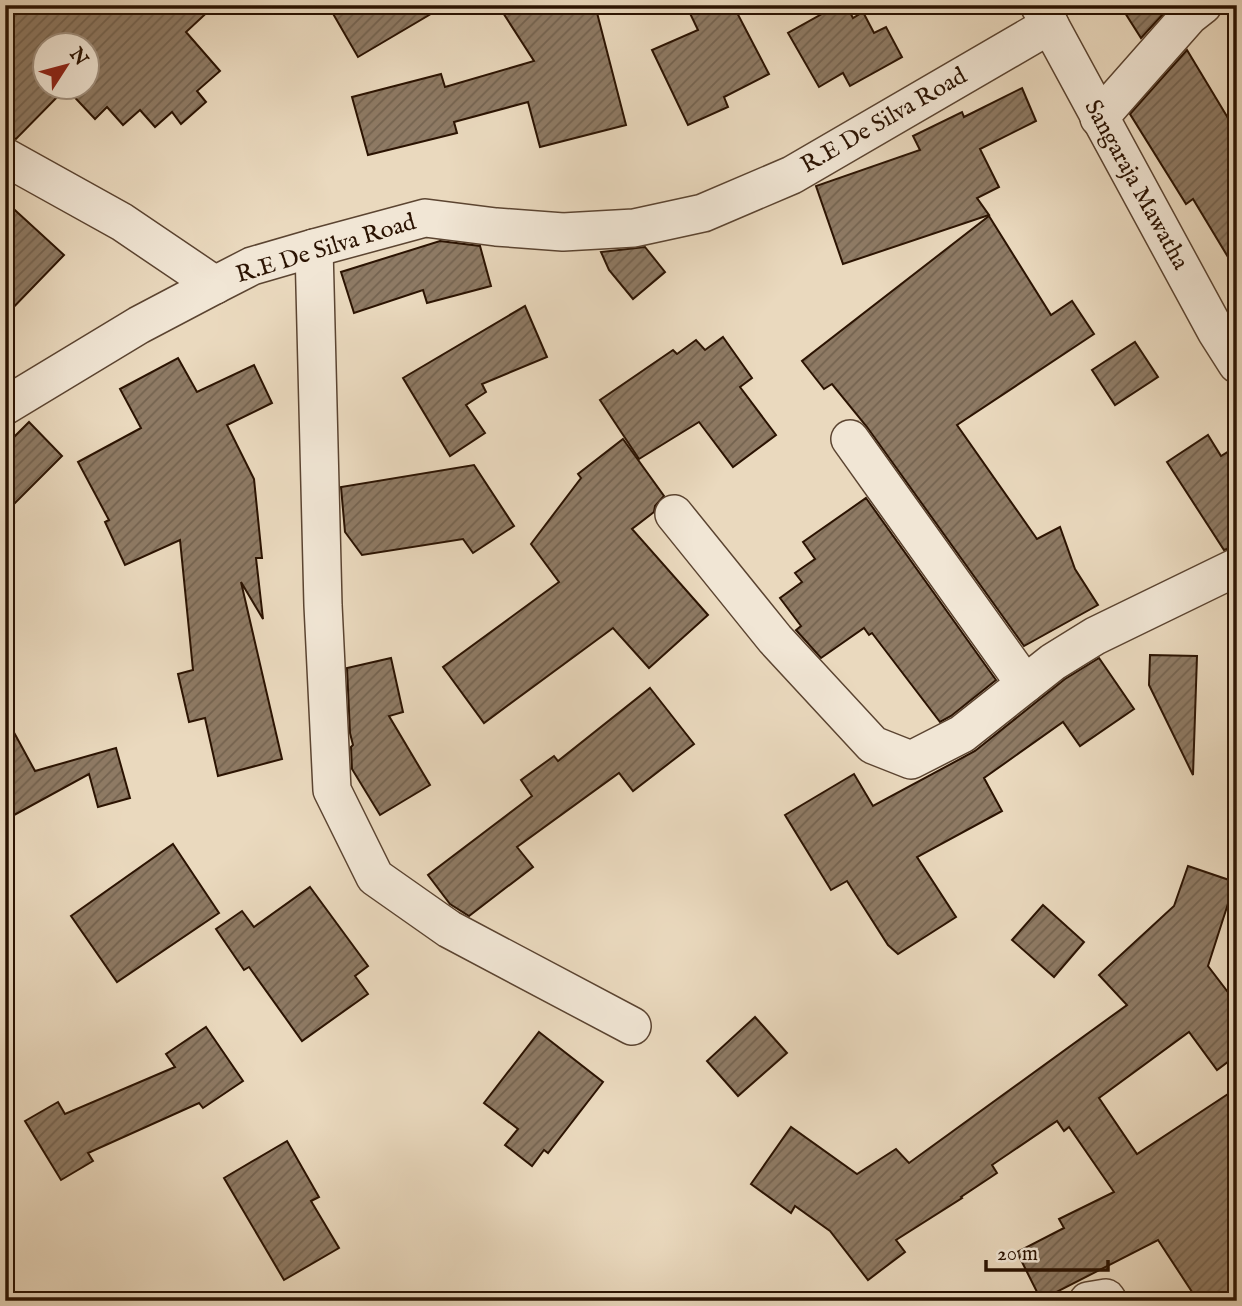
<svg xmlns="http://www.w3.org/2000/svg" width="1242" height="1306" font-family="'IM FELL English',serif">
	<defs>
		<pattern id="building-hatch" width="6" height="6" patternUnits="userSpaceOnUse" patternTransform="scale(1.75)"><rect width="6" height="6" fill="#8e7a64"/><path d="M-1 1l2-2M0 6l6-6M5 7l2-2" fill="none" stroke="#746350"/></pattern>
	</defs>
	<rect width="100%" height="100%" fill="#ead9be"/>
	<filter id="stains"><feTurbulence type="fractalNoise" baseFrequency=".00286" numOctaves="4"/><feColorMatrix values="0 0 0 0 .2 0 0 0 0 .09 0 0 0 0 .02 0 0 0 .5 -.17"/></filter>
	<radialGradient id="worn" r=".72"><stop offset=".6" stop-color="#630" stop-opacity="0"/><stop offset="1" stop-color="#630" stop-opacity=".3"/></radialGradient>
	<g fill="url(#building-hatch)" stroke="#2b1302" stroke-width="2" fill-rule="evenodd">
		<path d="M5 5H215L186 32 220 71 197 91 206 102 181 124 172 112 155 127 140 110 123 125 107 107 95 119 66 88 16 139 5 136ZM46 46H88V88H46Z"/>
		<path d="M328 5H446L358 57Z"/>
		<path d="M498 5H595L626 125 540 147 528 102 454 122 457 133 368 155 352 97 441 74 445 87 534 61Z"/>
		<path d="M686 5H733L769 74 724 97 728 107 688 125 652 50 698 30Z"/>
		<path d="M838 5H846L853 18 863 12 874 33 886 27 902 57 850 86 843 73 819 87 788 33Z"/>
		<path d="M1120 5H1161L1165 12 1141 38Z"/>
		<path d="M1187 50 1237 133V272L1193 199 1186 204 1130 114Z"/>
		<path d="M1022 88 1036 121 980 149 999 187 977 198 989 215 843 264 816 186 920 150 913 136 962 112 964 117Z"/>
		<path d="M5 201 64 255 5 316Z"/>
		<path d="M989 216 1051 315 1072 301 1094 334 957 425 1037 539 1060 527 1075 569 1098 605 1024 646 867 427 832 384 824 389 802 361Z"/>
		<path d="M440 241 480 246 491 286 427 303 423 290 354 313 341 272Z"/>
		<path d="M645 247 665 272 633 299 609 270 601 252Z"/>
		<path d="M525 306 547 357 482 384 486 392 466 405 485 433 450 456 403 378Z"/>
		<path d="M723 337 752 378 740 387 776 435 733 467 699 422 639 459 600 400 673 350 677 354 696 340 705 350Z"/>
		<path d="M1135 342 1158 377 1115 405 1092 370Z"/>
		<path d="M178 358 197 392 254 365 272 403 227 425 254 479 262 558H256L263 619 241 582 282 759 218 776 205 718 189 722 178 674 193 670 180 540 125 565 105 522 109 520 78 462 141 428 120 389Z"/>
		<path d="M29 422 62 456 5 513V446Z"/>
		<path d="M1208 435 1221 456 1237 446V546L1224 550 1167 462Z"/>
		<path d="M623 439 664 496 655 506 654 512 632 529 708 615 649 668 613 628 484 723 443 667 559 582 531 544 581 478 578 474Z"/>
		<path d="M474 465 514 526 473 553 463 539 362 555 345 532 341 487Z"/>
		<path d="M866 498 996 680 951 716 940 722 872 633 869 635 864 628 821 658 796 630 801 626 780 598 802 582 795 573 815 559 803 542Z"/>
		<path d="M1150 655 1197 656 1193 775 1149 685Z"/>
		<path d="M391 658 403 712 389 716 430 785 380 815 352 769 351 747 353 745 350 733 347 668Z"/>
		<path d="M1099 658 1134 709 1080 746 1063 722 984 778 1002 811 917 857 956 917 898 954 888 945 847 881 831 890 785 815 854 774 873 806 975 751 1065 679Z"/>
		<path d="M650 688 694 744 633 791 619 773 517 847 533 867 469 916 450 904 428 875 532 796 521 780 554 756 558 761Z"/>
		<path d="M5 716 35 771 116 748 130 798 98 807 89 774 5 820Z"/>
		<path d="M173 844 219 913 117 982 71 916Z"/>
		<path d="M1188 866 1235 882 1208 966 1237 1004V1055L1217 1070 1189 1032 1099 1098 1137 1154 1237 1088V1301H1198L1158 1240 1041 1300 1017 1252 1064 1228 1059 1219 1114 1192 1069 1127 1064 1131 1057 1121 992 1165 997 1173 961 1197 962 1198 896 1240 905 1252 868 1280 830 1231 795 1206 791 1213 751 1184 791 1127 857 1174 896 1149 909 1163 1127 1005 1099 975 1174 906Z"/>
		<path d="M310 887 368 966 355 976 368 994 302 1041 249 967 244 970 216 929 242 911 254 927Z"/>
		<path d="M1043 905 1084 942 1054 977 1012 940Z"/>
		<path d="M755 1017 787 1053 738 1096 707 1061Z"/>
		<path d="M206 1027 243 1081 203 1108 199 1103 88 1153 93 1161 61 1180 25 1121 58 1102 65 1114 175 1067 166 1054Z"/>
		<path d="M539 1032 603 1082 548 1153 544 1150 532 1166 505 1145 518 1129 484 1103Z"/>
		<path d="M287 1141 319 1197 311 1201 339 1248 284 1280 224 1178Z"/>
	</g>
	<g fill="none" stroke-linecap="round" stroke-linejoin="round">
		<defs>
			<g id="minor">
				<path d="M1039 5 1216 331 1237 364"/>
				<path d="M1099 118 1189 16 1203 5"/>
				<path d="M5 157 122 222 215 285"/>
				<path d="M314 248 323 605 332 790 375 877 449 929 632 1026"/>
				<path d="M5 406 139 325 215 285 252 266 314 248 425 218 496 227 563 232 634 228 703 213 792 175 1050 25"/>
				<path d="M850 439 1025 684"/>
				<path d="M674 514 775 639 873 745 911 760 962 734 1053 662 1095 636 1237 567"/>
				<path d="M1088 1301 1106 1298 1108 1301"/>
			</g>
		</defs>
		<use href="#minor" stroke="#5b4431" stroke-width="40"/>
		<use href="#minor" stroke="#f1e6d5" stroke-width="37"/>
	</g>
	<g text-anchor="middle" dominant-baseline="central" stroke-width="7" stroke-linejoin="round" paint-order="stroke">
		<g font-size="24" fill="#2b1302" stroke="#f1e6d5">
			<text transform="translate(884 121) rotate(-30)">R.E De Silva Road</text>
			<text transform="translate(1136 185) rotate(61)">Sangaraja Mawatha</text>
			<text transform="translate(326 249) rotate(-17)">R.E De Silva Road</text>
		</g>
	</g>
	<rect width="1242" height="1306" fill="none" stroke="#ead9be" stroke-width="28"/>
	<rect x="7" y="7" width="1228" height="1292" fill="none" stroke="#2b1302" stroke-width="3.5"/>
	<rect x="14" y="14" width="1214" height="1278" fill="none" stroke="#2b1302" stroke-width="2"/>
	<g transform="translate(66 66) rotate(54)"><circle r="33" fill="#f1e6d5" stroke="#a29281" stroke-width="2"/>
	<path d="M0-5L12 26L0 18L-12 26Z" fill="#8f2418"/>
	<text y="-10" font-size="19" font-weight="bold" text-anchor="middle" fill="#2b1302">N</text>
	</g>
	<path d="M986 1260v10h122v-10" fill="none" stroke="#2b1302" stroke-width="3.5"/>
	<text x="997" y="1260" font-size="21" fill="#2b1302" stroke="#f1e6d5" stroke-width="5" paint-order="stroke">20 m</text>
	<rect width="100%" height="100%" filter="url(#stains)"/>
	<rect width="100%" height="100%" fill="url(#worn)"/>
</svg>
